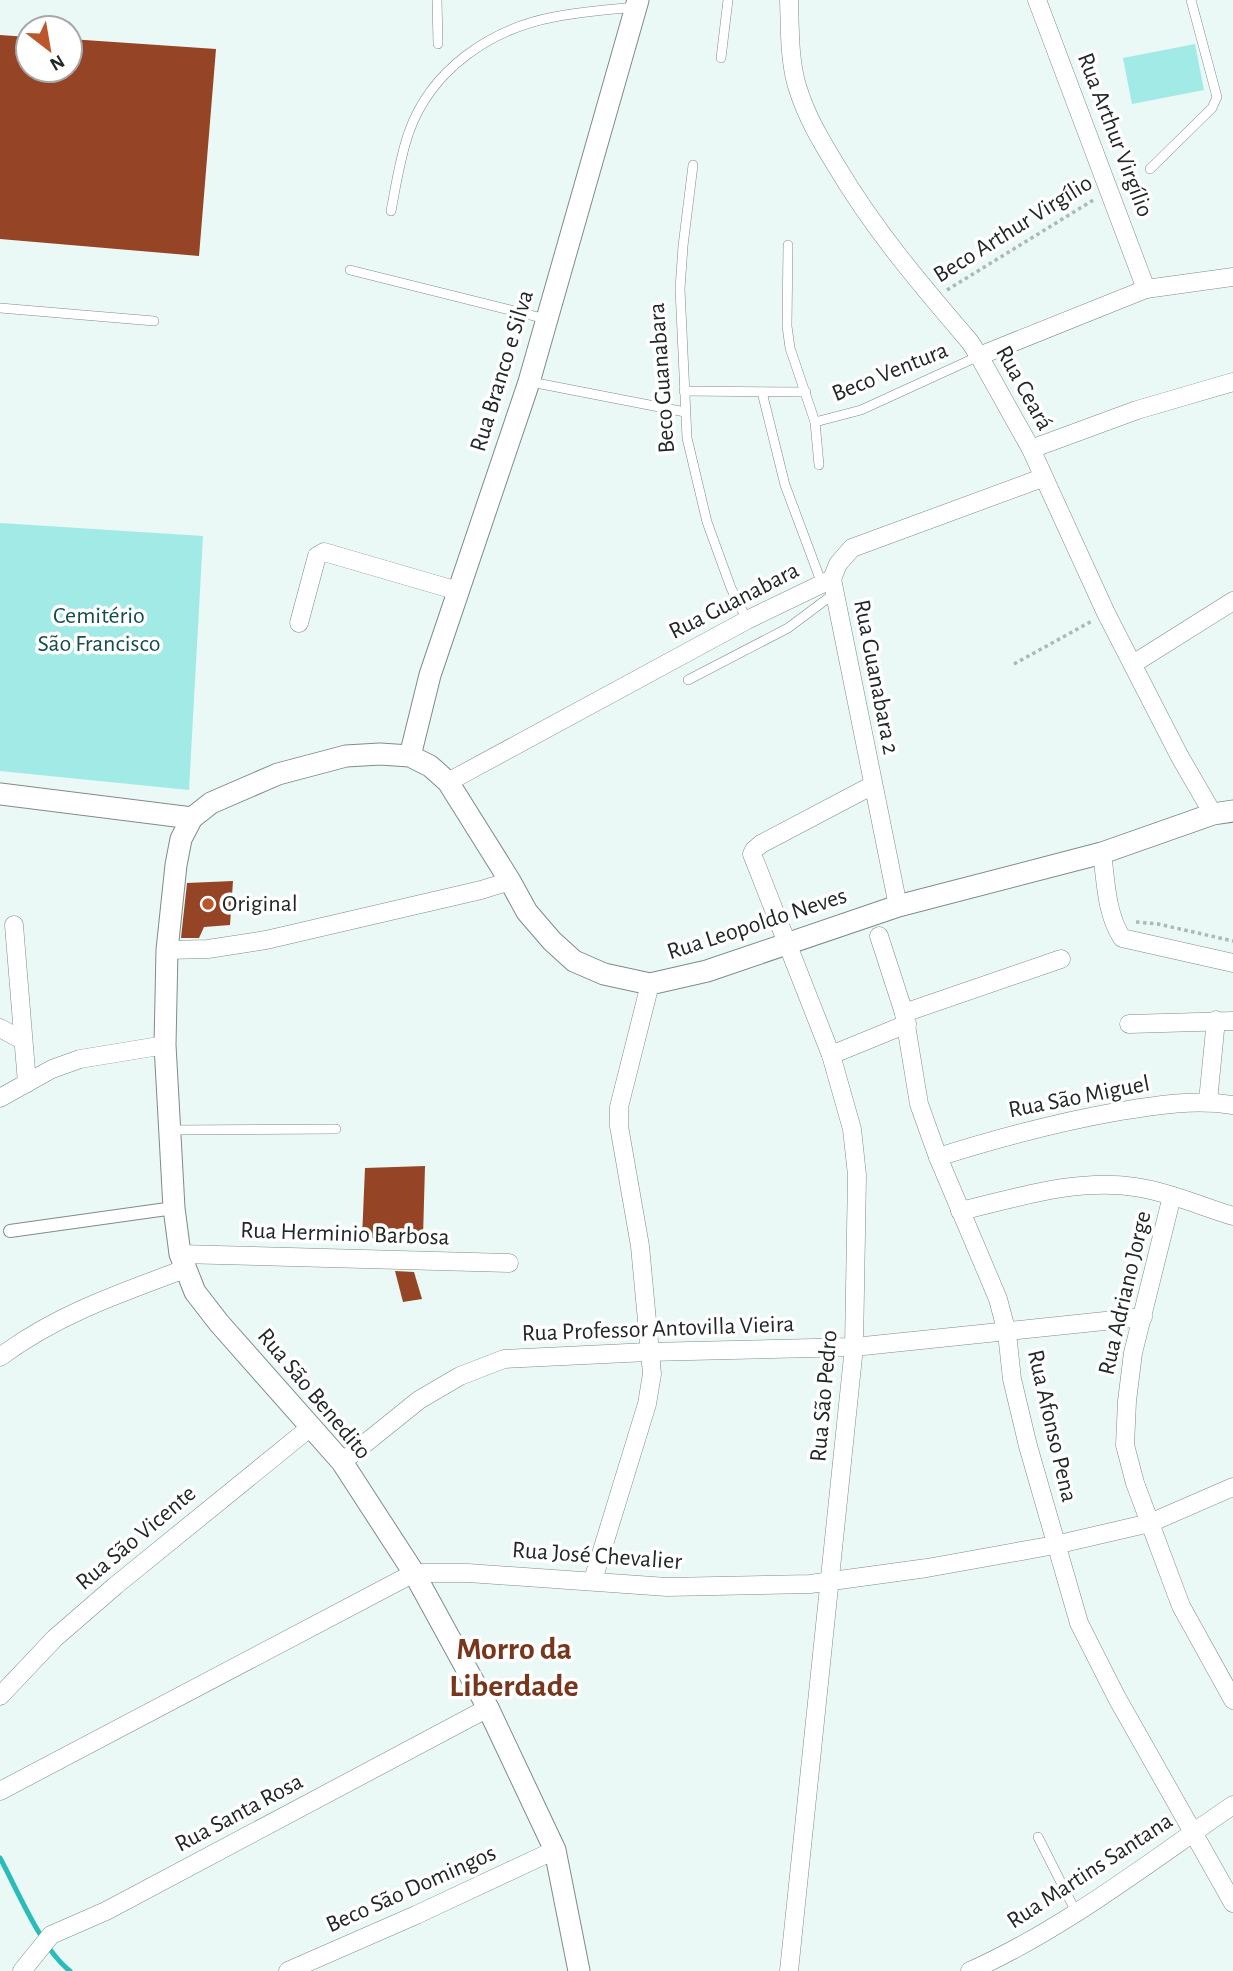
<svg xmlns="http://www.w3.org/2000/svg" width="1233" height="1971" font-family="'Alegreya Sans',sans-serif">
	<rect width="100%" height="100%" fill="#eaf8f6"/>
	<g fill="#a2eae5">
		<path d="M1195 44 1204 90 1132 104 1123 58Z"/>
		<path d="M0 523 203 536 189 790 0 771Z"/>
	</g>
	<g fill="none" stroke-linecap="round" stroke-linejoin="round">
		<path stroke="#29bcb8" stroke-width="5" d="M0 1858C17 1889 42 1950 70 1971"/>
	</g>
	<g fill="#954525">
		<path d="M0 35 28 37V70H70V39L216 49 199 256 0 239Z"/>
		<path d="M233 881 230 925 204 927 199 938H181L187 883Z"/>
		<path d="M425 1166 423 1237 362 1238 365 1168Z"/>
		<path d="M395 1271 414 1272 422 1299 403 1302Z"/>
	</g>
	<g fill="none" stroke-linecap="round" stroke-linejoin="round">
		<defs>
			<g id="service">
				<path d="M437 0 438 44"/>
				<path d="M721 58 728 0"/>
				<path d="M693 165 683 246 680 289 687 438 707 522 731 588 747 620"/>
				<path d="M1150 169 1212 108 1217 97 1191 0"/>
				<path d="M391 211C396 185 400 157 409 132 431 70 490 29 554 17 580 12 607 10 634 7"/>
				<path d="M788 245 787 326 790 348 815 422 819 465"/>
				<path d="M350 270 546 319"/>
				<path d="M0 308 154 321"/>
				<path d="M531 382 685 412"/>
				<path d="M684 391 806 392"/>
				<path d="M762 392 785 485 822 584"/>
				<path d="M815 422 861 410 979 356"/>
				<path d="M688 680 788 628 835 593"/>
				<path d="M170 1130 336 1129"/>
				<path d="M1038 1837 1076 1912"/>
			</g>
			<path id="pedestrian" d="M10 1231 174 1208"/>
			<g id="minor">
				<path d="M789 0C790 27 789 59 797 86 806 116 821 141 837 167 875 231 922 286 970 342L979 356 1031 449 1106 613 1180 757 1213 814"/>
				<path d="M1037 0 1146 289"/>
				<path d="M979 356 1146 289 1233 277"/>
				<path d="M1031 449 1137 410 1233 382"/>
				<path d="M832 579 898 906"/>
				<path d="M299 623 317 556 324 552 458 591"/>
				<path d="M1133 664 1233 601"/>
				<path d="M448 782 747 620 832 579 838 564 852 548 1042 478"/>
				<path d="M1102 853C1106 882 1106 913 1122 938L1233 963"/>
				<path d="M14 925 27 1083"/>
				<path d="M879 936 904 1013 919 1104 938 1157 998 1299 1007 1333 1012 1379 1028 1446 1079 1623 1117 1698 1233 1903"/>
				<path d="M167 950 208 949 266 940 481 890 510 881"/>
				<path d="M904 1013 1061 959"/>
				<path d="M1129 1024 1233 1021"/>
				<path d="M0 1028 22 1040"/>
				<path d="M831 1055 907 1024"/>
				<path d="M0 1098 52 1069 80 1059 165 1045"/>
				<path d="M1208 1101 1216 1020"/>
				<path d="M938 1157C998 1138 1058 1122 1121 1111 1158 1105 1195 1099 1233 1105"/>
				<path d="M1172 1196 1133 1353 1127 1401 1125 1445 1135 1483 1181 1606 1233 1700"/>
				<path d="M960 1211C1016 1198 1077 1178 1135 1187 1168 1192 1201 1206 1233 1216"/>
				<path d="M180 1254 509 1263"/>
				<path d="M0 1357C56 1315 120 1293 185 1269"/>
				<path d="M342 1462 419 1400 460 1376 504 1359 648 1352 854 1347 1143 1317"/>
				<path d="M593 1580 647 1404 652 1374 640 1246 619 1126V1107L650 984"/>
				<path d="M0 1696 55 1638 115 1586 312 1426"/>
				<path d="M0 1791 414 1573H468L667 1587 810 1584 927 1568 1055 1545 1150 1523 1233 1487"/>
				<path d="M22 1971 51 1935 106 1911 488 1708"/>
				<path d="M288 1971 416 1915 555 1850"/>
				<path d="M789 1971 854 1347 857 1175 852 1129 831 1055 752 854 754 850 761 844 873 785"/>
				<path d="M970 1971C1064 1929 1148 1863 1233 1805"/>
			</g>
			<g id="tertiary">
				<path d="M410 756 430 675 529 382 638 0"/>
				<path d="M0 794 192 818"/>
				<path d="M579 1971 555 1850 488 1708 414 1573 342 1462 219 1323 195 1292 180 1254 174 1208 165 1045 167 950 176 865 181 839 192 818 211 803 278 774 346 756 380 754 410 756 430 766 448 782 510 881 527 912 552 941 574 961 604 974 650 984 707 971 898 906 1102 853 1213 814 1233 811"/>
			</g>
		</defs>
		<use href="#service" stroke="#7f8c8b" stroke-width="10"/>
		<use href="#pedestrian" stroke="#7f8c8b" stroke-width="14"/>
		<use href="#minor" stroke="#7f8c8b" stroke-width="19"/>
		<use href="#tertiary" stroke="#7f8c8b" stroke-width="23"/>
		<g stroke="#adb8b7" stroke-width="3.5" stroke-dasharray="3.5 3.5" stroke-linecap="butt">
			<path d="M947 290 1095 199"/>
			<path d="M1014 664 1092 621"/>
			<path d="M1136 922 1158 924 1233 941"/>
		</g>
		<use href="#service" stroke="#fff" stroke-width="9"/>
		<use href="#pedestrian" stroke="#fff" stroke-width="12"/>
		<use href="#minor" stroke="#fff" stroke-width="18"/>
		<use href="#tertiary" stroke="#fff" stroke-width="21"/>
	</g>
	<circle fill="#bc562b" stroke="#fff" stroke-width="2.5" cx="208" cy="904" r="7"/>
	<g text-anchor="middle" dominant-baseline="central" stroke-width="7" stroke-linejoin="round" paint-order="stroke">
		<g font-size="24" fill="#222727" stroke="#fff">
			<text transform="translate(1115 135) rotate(69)">Rua Arthur Virgílio</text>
			<text transform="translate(1013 229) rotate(-32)">Beco Arthur Virgílio</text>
			<text transform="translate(502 371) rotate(-73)">Rua Branco e Silva</text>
			<text transform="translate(890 372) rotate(-22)">Beco Ventura</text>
			<text transform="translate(662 378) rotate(-94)">Beco Guanabara</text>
			<text transform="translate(1024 388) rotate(61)">Rua Ceará</text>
			<text transform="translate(734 601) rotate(-27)">Rua Guanabara</text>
			<text transform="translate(876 677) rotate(79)">Rua Guanabara 2</text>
			<text transform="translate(757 924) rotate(-18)">Rua Leopoldo Neves</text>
			<text transform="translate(1079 1097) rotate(-11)">Rua São Miguel</text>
			<text transform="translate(345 1234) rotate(2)">Rua Herminio Barbosa</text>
			<text transform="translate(1125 1293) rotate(-77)">Rua Adriano Jorge</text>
			<text transform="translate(658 1329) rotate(-2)">Rua Professor Antovilla Vieira</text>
			<text transform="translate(314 1394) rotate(50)">Rua São Benedito</text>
			<text transform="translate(824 1396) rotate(-85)">Rua São Pedro</text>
			<text transform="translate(1052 1426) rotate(77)">Rua Afonso Pena</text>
			<text transform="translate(136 1538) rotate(-40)">Rua São Vicente</text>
			<text transform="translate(597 1556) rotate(4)">Rua José Chevalier</text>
			<text transform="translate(239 1813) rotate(-28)">Rua Santa Rosa</text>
			<text transform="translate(1090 1871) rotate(-33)">Rua Martins Santana</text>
			<text transform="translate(411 1889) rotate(-24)">Beco São Domingos</text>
		</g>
		<g font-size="24" fill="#134e4c" stroke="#fff">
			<text x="99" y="616">Cemitério<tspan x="99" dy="28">São Francisco</tspan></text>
		</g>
		<g font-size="24" fill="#222727" stroke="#fff" text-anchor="start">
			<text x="222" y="904">Original</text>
		</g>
		<g font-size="32" font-weight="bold" fill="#78371c" stroke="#fff">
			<text x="514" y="1649">Morro da<tspan x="514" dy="37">Liberdade</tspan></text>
		</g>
	</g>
	<g transform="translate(49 49) rotate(149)"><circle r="33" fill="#ffffff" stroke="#a7a9a9" stroke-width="2"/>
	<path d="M0-5L12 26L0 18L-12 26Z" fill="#bc562b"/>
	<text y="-10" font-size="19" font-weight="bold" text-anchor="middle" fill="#222727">N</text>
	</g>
</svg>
